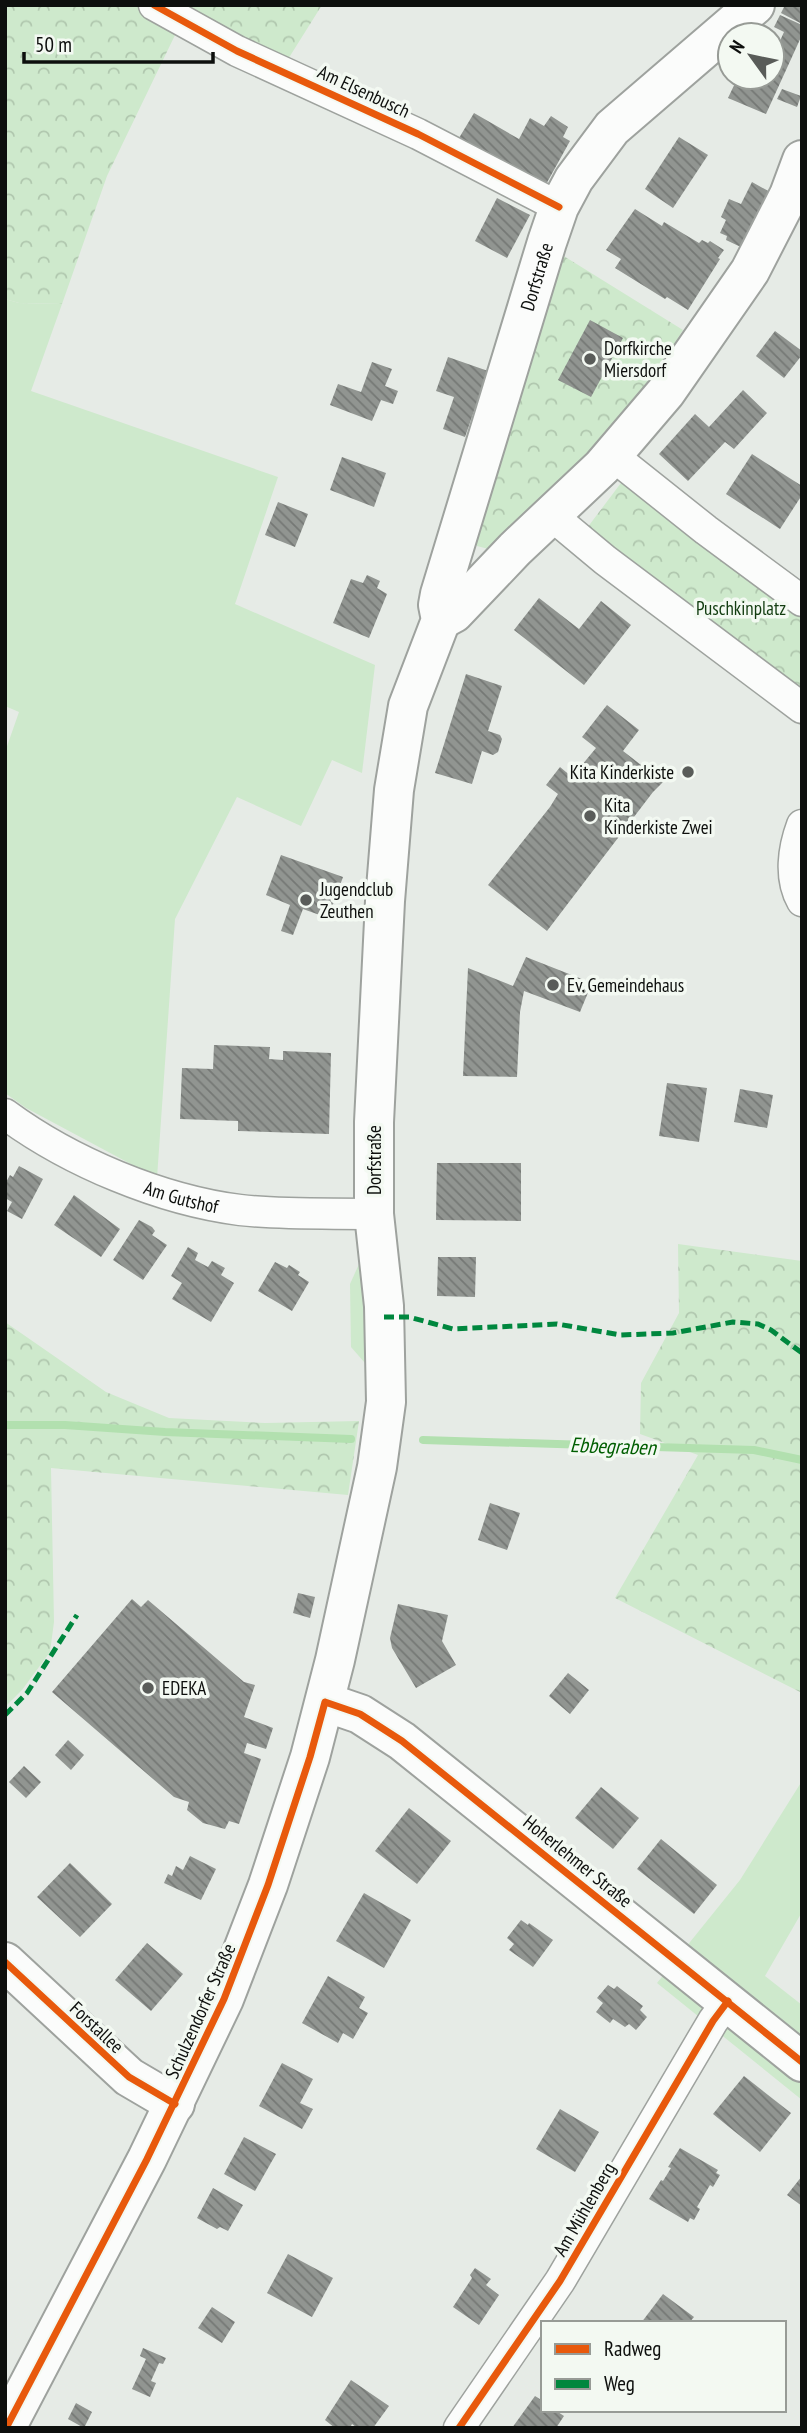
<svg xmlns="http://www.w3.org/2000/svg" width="807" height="2433" font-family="'PT Sans Narrow',sans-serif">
	<defs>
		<pattern id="forest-crowns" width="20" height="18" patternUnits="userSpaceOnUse" patternTransform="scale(1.75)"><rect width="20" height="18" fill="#cee9cc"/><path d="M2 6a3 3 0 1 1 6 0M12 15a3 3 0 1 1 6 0" fill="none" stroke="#b0c7ae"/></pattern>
		<pattern id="building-back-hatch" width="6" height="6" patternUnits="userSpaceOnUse" patternTransform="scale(1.75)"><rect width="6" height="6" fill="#919591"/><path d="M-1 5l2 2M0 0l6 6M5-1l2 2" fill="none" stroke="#757875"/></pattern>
	</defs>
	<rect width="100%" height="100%" fill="#e6ebe6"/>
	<g fill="#cee9cc">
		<path d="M5 299 19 303 62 304 31 391 278 477 235 604 375 665 362 773 332 760 301 826 237 797 175 919 157 1178 26 1108 5 1093V752L19 712 5 706Z"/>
		<path d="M364 1253 372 1371 351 1347 350 1284Z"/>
		<path d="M802 1781V1912L765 1976 802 2005V2100L657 1983 740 1880Z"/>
	</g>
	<g fill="url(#forest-crowns)">
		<path d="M5 5H322L285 64 176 33 107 176 62 304 19 303 5 299Z"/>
		<path d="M554 250 683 330 618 434 496 551 477 546 471 525Z"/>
		<path d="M624 479 802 612V697L584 532Z"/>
		<path d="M678 1244 802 1261V1693L615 1598 698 1455 640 1434 641 1383 679 1313Z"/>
		<path d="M5 1322 106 1392 169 1418 265 1423 359 1421 348 1495 51 1468 54 1622 50 1652 22 1690 5 1707Z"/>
	</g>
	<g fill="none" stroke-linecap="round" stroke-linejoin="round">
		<g stroke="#b2e0af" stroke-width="8">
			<path d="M5 1425H65L165 1432 351 1439"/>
			<path d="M423 1440 754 1450 802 1460"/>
		</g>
	</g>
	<g fill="url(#building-back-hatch)">
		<path d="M785 5H802V24L781 13Z"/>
		<path d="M780 15 802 25V35L766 114 728 98 738 77H772V40L779 43 784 32 774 27Z"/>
		<path d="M782 89 801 96 797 107 777 99Z"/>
		<path d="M474 113 519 139 530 118 544 126 551 116 568 127 563 137 570 141 544 188 459 138Z"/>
		<path d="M679 137 708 155 673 208 645 189Z"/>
		<path d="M752 182 770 192 745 249 726 240 727 236 720 233 726 220 721 217 729 199 741 204Z"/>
		<path d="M497 198 530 215 507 258 475 241Z"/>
		<path d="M635 209 662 226 664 222 699 243 702 240 708 243 710 241 724 250 718 258 720 259 688 310 667 297 665 299 615 268 621 259 606 250Z"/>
		<path d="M590 320 623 338 591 397 558 380Z"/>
		<path d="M775 331 802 351V355L784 378 756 356Z"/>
		<path d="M448 357 488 371 465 437 443 429 454 397 436 391Z"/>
		<path d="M372 362 392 369 385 386 398 391 393 404 381 400 372 421 330 405 338 384 361 392Z"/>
		<path d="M743 390 767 413 734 449 725 442 688 481 659 454 695 414 709 427Z"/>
		<path d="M752 454 802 486V495L780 529 726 494Z"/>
		<path d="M342 457 386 473 374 507 330 490Z"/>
		<path d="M278 502 308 514 295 547 265 535Z"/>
		<path d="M367 575 380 581 377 588 387 594 369 638 333 623 351 579 363 583Z"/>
		<path d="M539 598 579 629 601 601 631 625 584 685 514 630Z"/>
		<path d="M466 674 502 686 488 731 500 735 502 739 498 752 493 755 482 751 472 784 435 773Z"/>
		<path d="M607 705 639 730 623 751 663 782 653 792 547 931 488 885 550 807 558 794 546 785 560 767 572 777 596 748 582 737Z"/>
		<path d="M281 855 343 877 328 918 303 909 293 935 281 931 290 905 266 895Z"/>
		<path d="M526 957 592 983 580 1012 524 991 520 1012 517 1077 463 1076 468 968 513 986Z"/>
		<path d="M214 1045 270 1047 269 1059 283 1060V1051L331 1053 329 1134 238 1131V1121L180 1119 182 1068 213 1069Z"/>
		<path d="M667 1083 707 1088 699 1142 659 1136Z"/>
		<path d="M740 1089 773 1095 767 1128 734 1122Z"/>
		<path d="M437 1163H521V1221L436 1220Z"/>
		<path d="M19 1166 43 1179 22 1219 7 1211 12 1202 5 1198V1184L10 1175 13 1177Z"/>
		<path d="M74 1195 120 1229 101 1257 54 1225Z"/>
		<path d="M139 1220 152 1227 155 1231 152 1235 167 1245 143 1280 113 1260Z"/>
		<path d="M188 1247 198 1253 195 1260 208 1267 212 1261 225 1268 221 1275 234 1283 211 1322 172 1299 182 1283 171 1276Z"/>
		<path d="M438 1257H476L475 1297 437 1296Z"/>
		<path d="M275 1262 287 1268 289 1265 300 1272 298 1275 309 1282 292 1311 258 1291Z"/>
		<path d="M490 1503 520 1513 507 1550 478 1540Z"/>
		<path d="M298 1593 315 1597 310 1618 293 1613Z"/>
		<path d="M132 1599 141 1607 148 1600 244 1682 255 1685 244 1717 273 1728 266 1749 247 1743 244 1753 261 1759 239 1824 229 1821 225 1829 203 1823 187 1810 189 1802 174 1797 52 1692Z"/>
		<path d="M398 1604 448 1615 442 1641 456 1665 416 1688 392 1648 390 1638Z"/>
		<path d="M568 1673 589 1690 570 1714 549 1696Z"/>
		<path d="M68 1740 84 1755 71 1770 55 1755Z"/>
		<path d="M24 1766 41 1782 26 1798 9 1782Z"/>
		<path d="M601 1787 639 1818 613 1849 575 1818Z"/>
		<path d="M409 1808 451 1841 417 1884 375 1851Z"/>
		<path d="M661 1839 717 1885 694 1914 637 1869Z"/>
		<path d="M190 1856 216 1869 201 1900 164 1883 168 1874 172 1876 176 1866 183 1870Z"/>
		<path d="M70 1863 112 1904 80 1937 37 1897Z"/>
		<path d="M364 1893 411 1920 384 1968 336 1941Z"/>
		<path d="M521 1920 528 1925 529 1923 553 1940 533 1967 509 1950 514 1944 507 1938Z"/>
		<path d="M147 1943 183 1974 151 2011 115 1980Z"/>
		<path d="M328 1976 365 1997 359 2008 368 2013 353 2039 343 2033 338 2043 302 2023Z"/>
		<path d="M608 1985 614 1989 617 1986 643 2006 640 2010 647 2017 636 2030 629 2024 625 2027 613 2019 610 2023 596 2012 603 2003 597 1998Z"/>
		<path d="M282 2063 313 2079 300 2103 313 2109 302 2129 259 2106Z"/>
		<path d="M744 2076 791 2113 760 2152 713 2114Z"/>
		<path d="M560 2109 599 2132 575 2172 536 2149Z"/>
		<path d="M244 2137 276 2154 255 2191 224 2174Z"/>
		<path d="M680 2148 718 2170 716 2173 720 2175 713 2187 710 2185 697 2207 700 2209 694 2220 690 2218 688 2222 649 2199 661 2180 663 2181 671 2168 668 2167Z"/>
		<path d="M802 2176V2206L787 2195Z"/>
		<path d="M213 2188 243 2205 228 2231 220 2227 217 2229 197 2218Z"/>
		<path d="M288 2254 333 2278 312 2317 267 2293Z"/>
		<path d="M475 2268 491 2279 486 2285 499 2295 479 2325 453 2307 472 2278 470 2275Z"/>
		<path d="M663 2294 694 2317 689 2323H641Z"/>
		<path d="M212 2307 235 2322 222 2343 198 2328Z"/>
		<path d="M143 2348 166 2358 163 2364 159 2363 151 2381 156 2383 150 2397 132 2389 146 2359 140 2356Z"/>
		<path d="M351 2380 389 2406 373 2428H357L352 2424 350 2428H335L325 2420Z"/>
		<path d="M535 2396 543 2401V2410H555L564 2416 556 2428H512Z"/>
		<path d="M76 2403 92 2412 84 2428 68 2419Z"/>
	</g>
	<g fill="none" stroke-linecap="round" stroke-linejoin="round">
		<defs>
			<g id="minor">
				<path d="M154 5 237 51 418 134 559 207"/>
				<path d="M613 456 706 530 802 601"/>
				<path d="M551 515 605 560 802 708"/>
				<path d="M802 825C793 849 789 878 802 901"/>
				<path id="s1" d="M5 1114C70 1162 161 1200 240 1210 284 1215 330 1213 374 1214"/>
				<path d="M459 2428 560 2281 713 2021 728 2001"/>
			</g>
			<g id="tertiary">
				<path d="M325 1702 360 1714 402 1741 802 2062"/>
				<path d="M5 1962 129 2077 175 2104"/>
			</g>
			<g id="secondary">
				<path d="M441 620 454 613 515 549 602 467 666 392 750 271 789 195 802 160"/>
				<path id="s2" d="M6 2428 147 2159 224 1999 268 1885 310 1757 335 1660 377 1467 386 1402 384 1306 374 1214V1122L385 901 394 790 408 706 441 620 438 605 440 594 547 242 559 207 574 179 612 128 755 5"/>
			</g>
		</defs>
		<use href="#minor" stroke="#9ea29e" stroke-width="33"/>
		<use href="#tertiary" stroke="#9ea29e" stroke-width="42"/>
		<use href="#secondary" stroke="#9ea29e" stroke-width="42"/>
		<use href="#minor" stroke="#fbfcfb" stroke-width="30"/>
		<use href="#tertiary" stroke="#fbfcfb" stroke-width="38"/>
		<use href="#secondary" stroke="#fbfcfb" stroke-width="38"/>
		<g stroke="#00873e" stroke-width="5" stroke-dasharray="10 5" stroke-linecap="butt">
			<path d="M384 1317H409L453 1329 557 1324 621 1335 673 1333 733 1322 758 1324 771 1330 802 1353"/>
			<path d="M5 1715 27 1693 77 1615"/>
		</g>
		<defs>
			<g id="cycleway">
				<path d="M154 5 237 51 418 134 559 207"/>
				<path d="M5 1962 129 2077 175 2104"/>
				<path d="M6 2428 147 2159 224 1999 268 1885 310 1757 325 1702 360 1714 402 1741 802 2062"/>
				<path d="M459 2428 560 2281 713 2021 728 2001"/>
			</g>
		</defs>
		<use href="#cycleway" stroke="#f3f9f2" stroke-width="11"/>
		<use href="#cycleway" stroke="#e8590c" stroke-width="7"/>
	</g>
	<g fill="#595c59" stroke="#f3f9f2" stroke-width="2.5">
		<circle cx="590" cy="359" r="7"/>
		<circle cx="688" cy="772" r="7"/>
		<circle cx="590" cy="816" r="7"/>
		<circle cx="306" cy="900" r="7"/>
		<circle cx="553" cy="985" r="7"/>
		<circle cx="148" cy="1688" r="7"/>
	</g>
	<g text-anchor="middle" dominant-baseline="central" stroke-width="7" stroke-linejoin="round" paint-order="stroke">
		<g font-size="19" fill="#0d0f0d" stroke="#f3f9f2">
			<text transform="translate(364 91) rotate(25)">Am Elsenbusch</text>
			<text stroke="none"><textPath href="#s2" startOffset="2250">Dorfstraße</textPath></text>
			<text transform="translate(374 1160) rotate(-90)">Dorfstraße</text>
			<text stroke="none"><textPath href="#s1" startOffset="196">Am Gutshof</textPath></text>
			<text transform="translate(578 1861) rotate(39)">Hoherlehmer Straße</text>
			<text transform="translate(200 2011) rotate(-66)">Schulzendorfer Straße</text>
			<text transform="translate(97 2027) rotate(43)">Forstallee</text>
			<text transform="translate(584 2209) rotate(-60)">Am Mühlenberg</text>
		</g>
		<g font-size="19" fill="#0d0f0d" stroke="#f3f9f2" text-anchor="start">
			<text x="604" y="348">Dorfkirche<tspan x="604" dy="22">Miersdorf</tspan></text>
			<text x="674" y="772" text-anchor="end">Kita Kinderkiste</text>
			<text x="604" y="805">Kita<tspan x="604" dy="22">Kinderkiste Zwei</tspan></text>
			<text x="320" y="889">Jugendclub<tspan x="320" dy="22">Zeuthen</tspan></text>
			<text x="567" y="985">Ev. Gemeindehaus</text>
			<text x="162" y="1688">EDEKA</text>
		</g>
		<g font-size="19" fill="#123c10" stroke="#f3f9f2">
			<text x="741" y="608">Puschkinplatz</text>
		</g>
		<g font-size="21" font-style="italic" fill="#005e01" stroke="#f3f9f2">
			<text transform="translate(613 1446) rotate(2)">Ebbegraben</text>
		</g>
	</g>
	<rect width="807" height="2433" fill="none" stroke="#0d0f0d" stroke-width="14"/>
	<rect x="541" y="2321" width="245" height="91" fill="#f3f9f2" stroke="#979b96" stroke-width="2"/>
	<rect x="555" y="2344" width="35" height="10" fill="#e8590c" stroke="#979b96" stroke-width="2"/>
	<text x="604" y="2356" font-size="21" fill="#0d0f0d">Radweg</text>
	<rect x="555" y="2379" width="35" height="10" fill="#00873e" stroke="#979b96" stroke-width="2"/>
	<text x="604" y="2391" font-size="21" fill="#0d0f0d">Weg</text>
	<g transform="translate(751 56) rotate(303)"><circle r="33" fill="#f3f9f2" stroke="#979b96" stroke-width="2"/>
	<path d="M0-5L12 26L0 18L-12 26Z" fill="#595c59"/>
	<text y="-10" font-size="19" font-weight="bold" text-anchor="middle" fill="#0d0f0d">N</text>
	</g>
	<path d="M24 52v10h189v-10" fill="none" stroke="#0d0f0d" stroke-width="3.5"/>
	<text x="35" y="52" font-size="21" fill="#0d0f0d" stroke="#f3f9f2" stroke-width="5" paint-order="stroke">50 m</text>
</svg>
